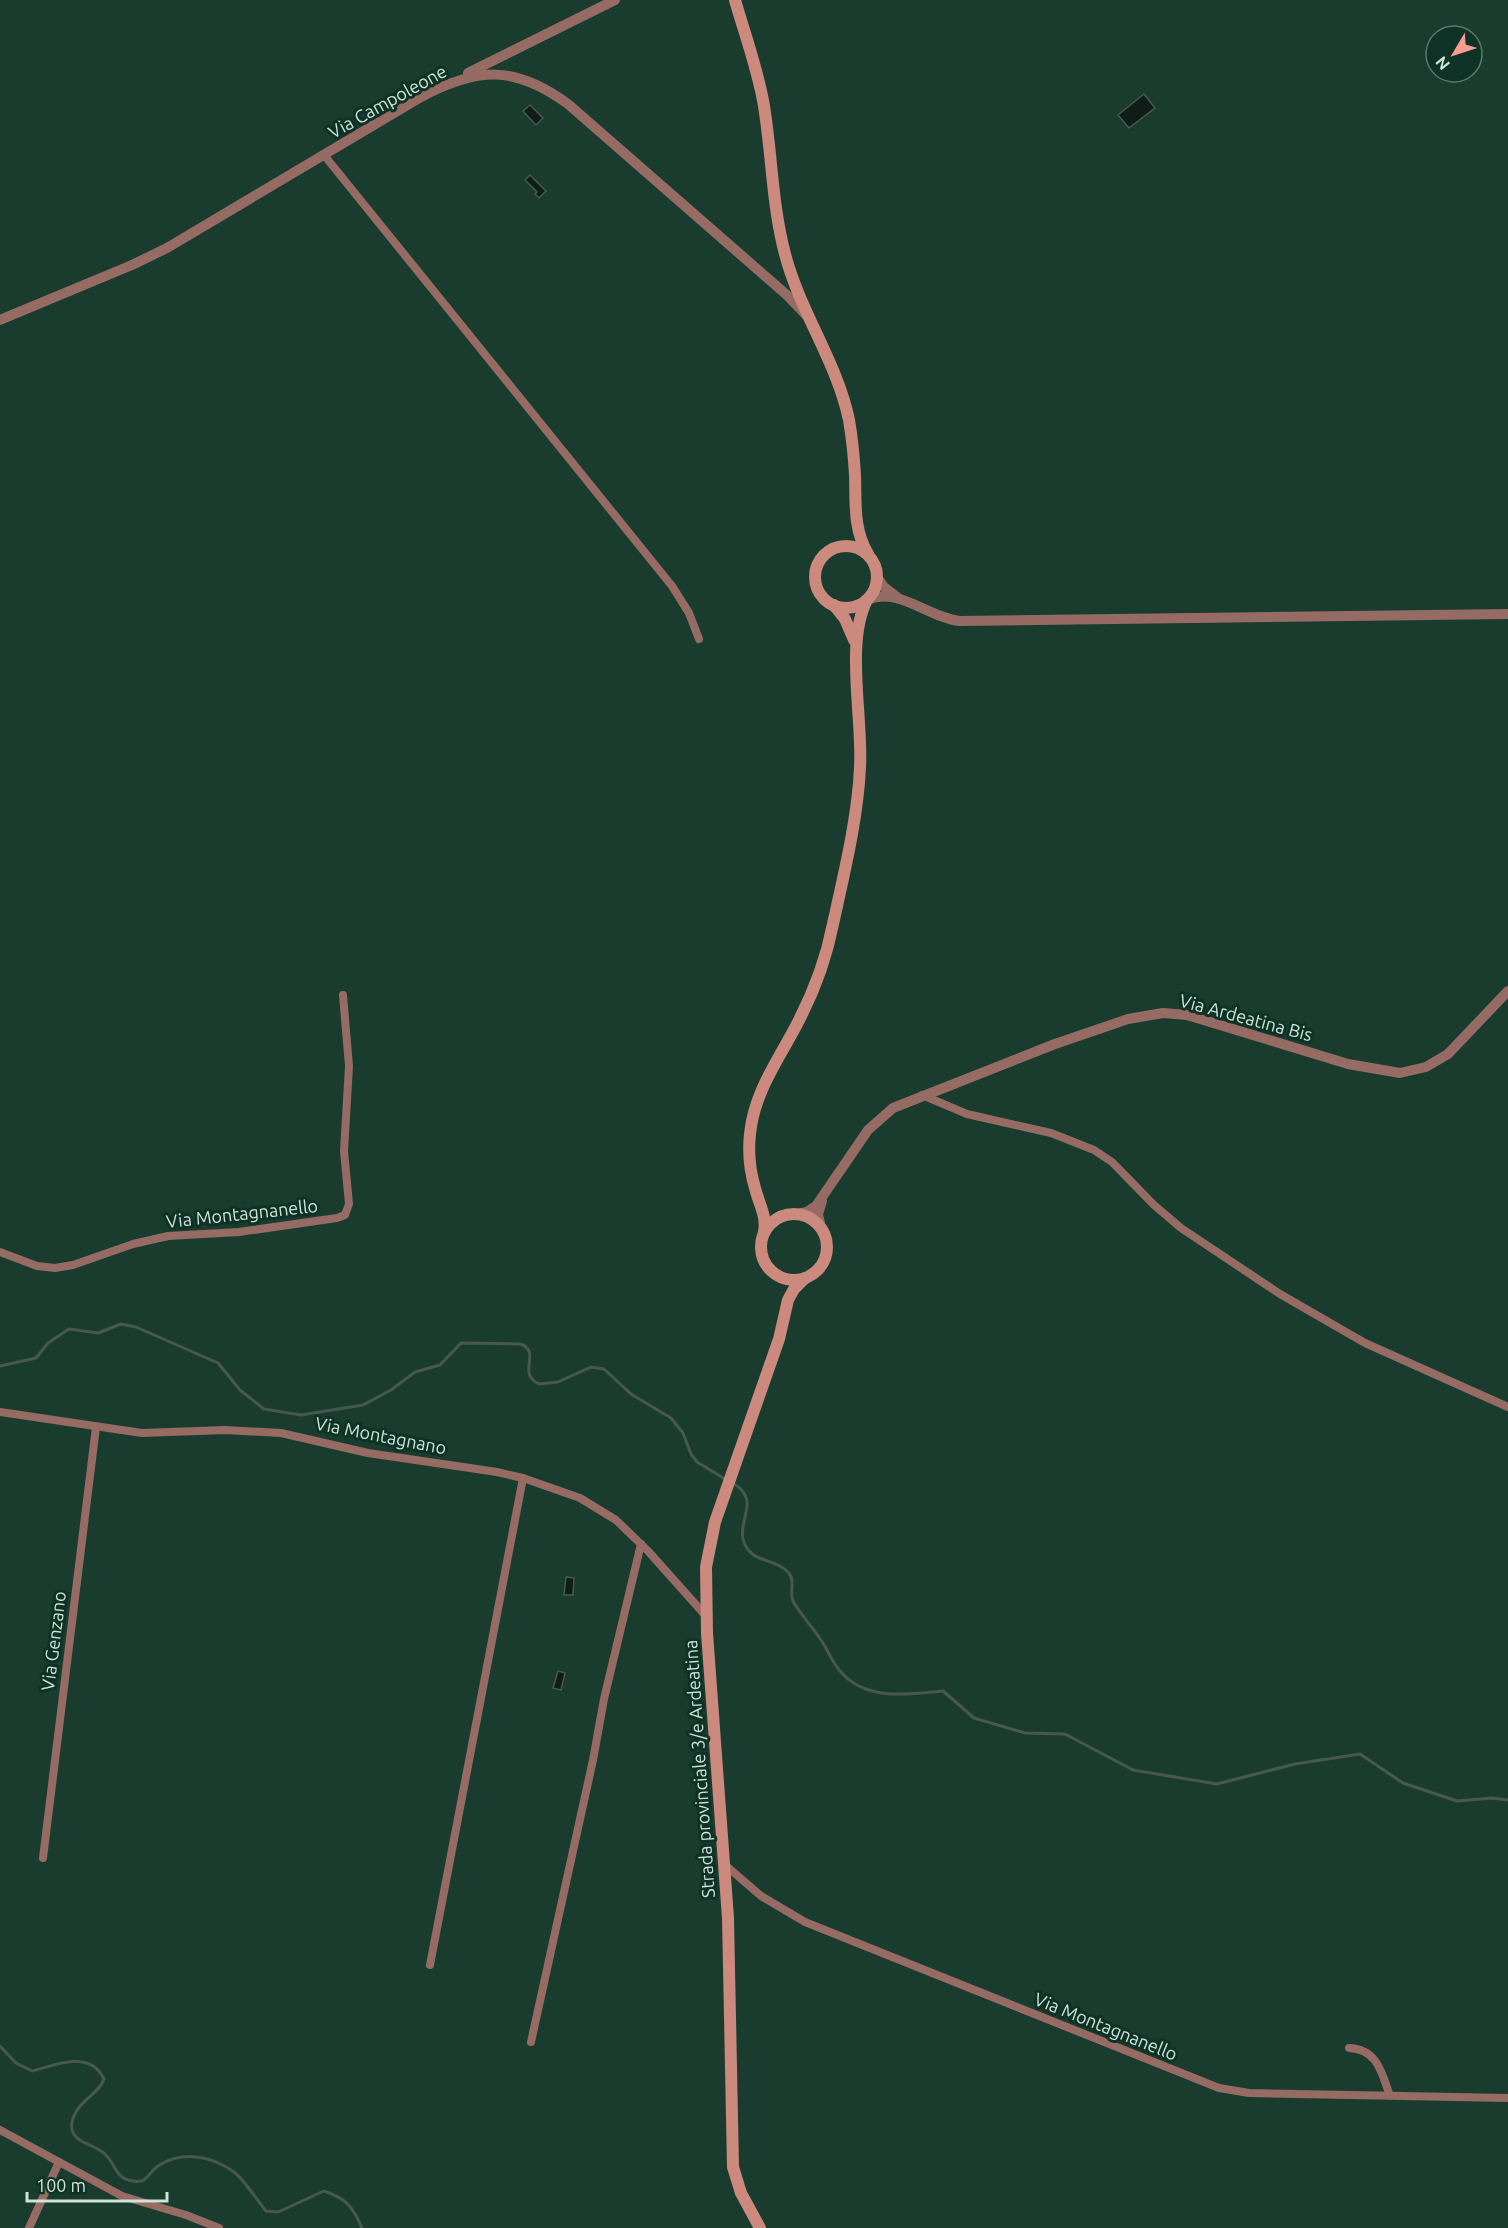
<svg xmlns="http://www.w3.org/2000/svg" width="1508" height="2228" font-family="Ubuntu,sans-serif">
	<rect width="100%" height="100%" fill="#193c2f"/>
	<g fill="#0e1d17" stroke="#485851" stroke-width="1.5">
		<path d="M1144 94 1155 108 1129 128 1118 115Z"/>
		<path d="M530 105 543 118 536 125 523 111Z"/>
		<path d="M530 175 546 191 539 198 535 194 537 192 525 180Z"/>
		<path d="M566 1577 574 1578 573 1595H564Z"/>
		<path d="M558 1671 565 1673 561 1690 553 1688Z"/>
	</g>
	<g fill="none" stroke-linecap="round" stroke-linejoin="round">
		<g stroke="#485851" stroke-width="3">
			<path d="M0 1366 36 1358 48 1343 69 1329 98 1333 121 1324 136 1327 218 1363 240 1390 264 1409 301 1415 363 1405 391 1390 415 1372 440 1365 461 1343 521 1344C542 1353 516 1373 539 1384L558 1382 591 1367 604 1369 631 1394 671 1418 683 1433 691 1454 697 1462 725 1479"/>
			<path d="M731 1482C762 1499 738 1519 743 1539 749 1564 775 1557 789 1573 796 1582 788 1593 794 1603 802 1616 813 1628 821 1640 828 1650 832 1662 840 1671 866 1702 909 1694 943 1691L974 1718 1025 1733 1065 1734 1133 1770 1217 1784 1295 1764 1360 1754 1403 1783 1457 1801 1492 1798 1508 1800"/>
			<path d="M0 2046 16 2063 32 2071C56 2065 90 2049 104 2079 99 2095 77 2100 72 2122 68 2143 94 2143 105 2154 116 2164 115 2179 133 2181 147 2184 148 2173 158 2166 182 2150 212 2156 234 2172 245 2181 257 2200 266 2211L278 2212 324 2191C346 2198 353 2207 362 2228"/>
		</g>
		<g stroke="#966b64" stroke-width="8">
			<path d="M324 155 672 586 689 613 699 639"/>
			<path d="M922 1095 967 1114 1051 1133 1094 1150 1112 1162 1154 1205 1181 1228 1280 1294 1365 1343 1508 1407"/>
			<path d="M0 1252 37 1266 55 1268 73 1265 133 1244 168 1236 239 1232 337 1218 345 1215 349 1204 344 1151 349 1066 343 995"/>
			<path d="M0 1412 142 1433 225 1430 281 1433 368 1453 497 1472 523 1478 580 1498 616 1520 648 1551 706 1616"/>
			<path d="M43 1858 96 1427"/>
			<path d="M724 1864 761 1896 805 1922 1219 2088 1249 2093 1508 2098"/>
			<path d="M430 1965 523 1478"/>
			<path d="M531 2042 593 1760 604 1699 641 1544"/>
			<path d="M1349 2048C1378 2049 1382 2074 1390 2096"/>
			<path d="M0 2130 122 2196 186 2215 219 2228"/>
			<path d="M29 2228 59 2162"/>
		</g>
		<g stroke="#966b64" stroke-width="10">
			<path d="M468 73 615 0"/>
			<path d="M0 320 132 265 167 248 421 97C478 67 515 65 568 104L788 296 806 315"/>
			<path d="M877 577 884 587 897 597"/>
			<path d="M867 600C898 586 929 618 960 621L1508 614"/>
			<path d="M797 1214 807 1212 816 1206 868 1130 893 1108 1055 1044 1128 1019 1163 1013 1187 1015 1348 1064 1400 1073 1426 1067 1448 1054 1508 991"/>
			<path d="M821 1228 818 1214 822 1201"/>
		</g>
		<g stroke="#cc897d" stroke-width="12">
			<path d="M735 0C745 35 758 70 764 106 772 155 772 205 785 254 800 312 837 362 849 420 852 438 854 457 855 475 856 503 853 529 868 554"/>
			<circle cx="846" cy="577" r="31"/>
			<path d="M834 605 845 619 854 640"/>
			<circle cx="794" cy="1247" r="33"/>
			<path d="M764 1232C767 1216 759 1204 755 1188 750 1171 748 1152 750 1134 754 1093 777 1062 796 1026 813 994 826 960 833 924 844 874 858 817 860 767 863 718 845 642 867 600"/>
			<path d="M760 2228 741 2193 733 2167 728 1918 707 1633 706 1567 715 1522 779 1339 788 1300 794 1289 805 1278"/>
		</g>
	</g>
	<g text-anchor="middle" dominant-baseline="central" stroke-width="6" stroke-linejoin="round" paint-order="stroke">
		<g font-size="18" fill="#cee2d9" stroke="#0e3225">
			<text transform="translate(387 101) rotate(-29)">Via Campoleone</text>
			<text transform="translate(1246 1017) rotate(15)">Via Ardeatina Bis</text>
			<text transform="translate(242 1213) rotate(-6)">Via Montagnanello</text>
			<text transform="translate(381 1435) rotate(11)">Via Montagnano</text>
			<text transform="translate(53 1641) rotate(-83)">Via Genzano</text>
			<text transform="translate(699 1769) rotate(-94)">Strada provinciale 3/e Ardeatina</text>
			<text transform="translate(1106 2026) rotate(22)">Via Montagnanello</text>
		</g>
	</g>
	<g transform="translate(1454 54) rotate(231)"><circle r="28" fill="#0e3225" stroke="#5b786d" stroke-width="1.5"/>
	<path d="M0-4.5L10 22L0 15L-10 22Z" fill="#f59d8e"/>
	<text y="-9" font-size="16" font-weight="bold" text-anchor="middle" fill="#cee2d9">N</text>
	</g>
	<path d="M27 2192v9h140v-9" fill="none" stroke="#cee2d9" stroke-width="3"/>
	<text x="36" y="2192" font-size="18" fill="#cee2d9" stroke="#0e3225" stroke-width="4.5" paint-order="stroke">100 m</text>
</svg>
